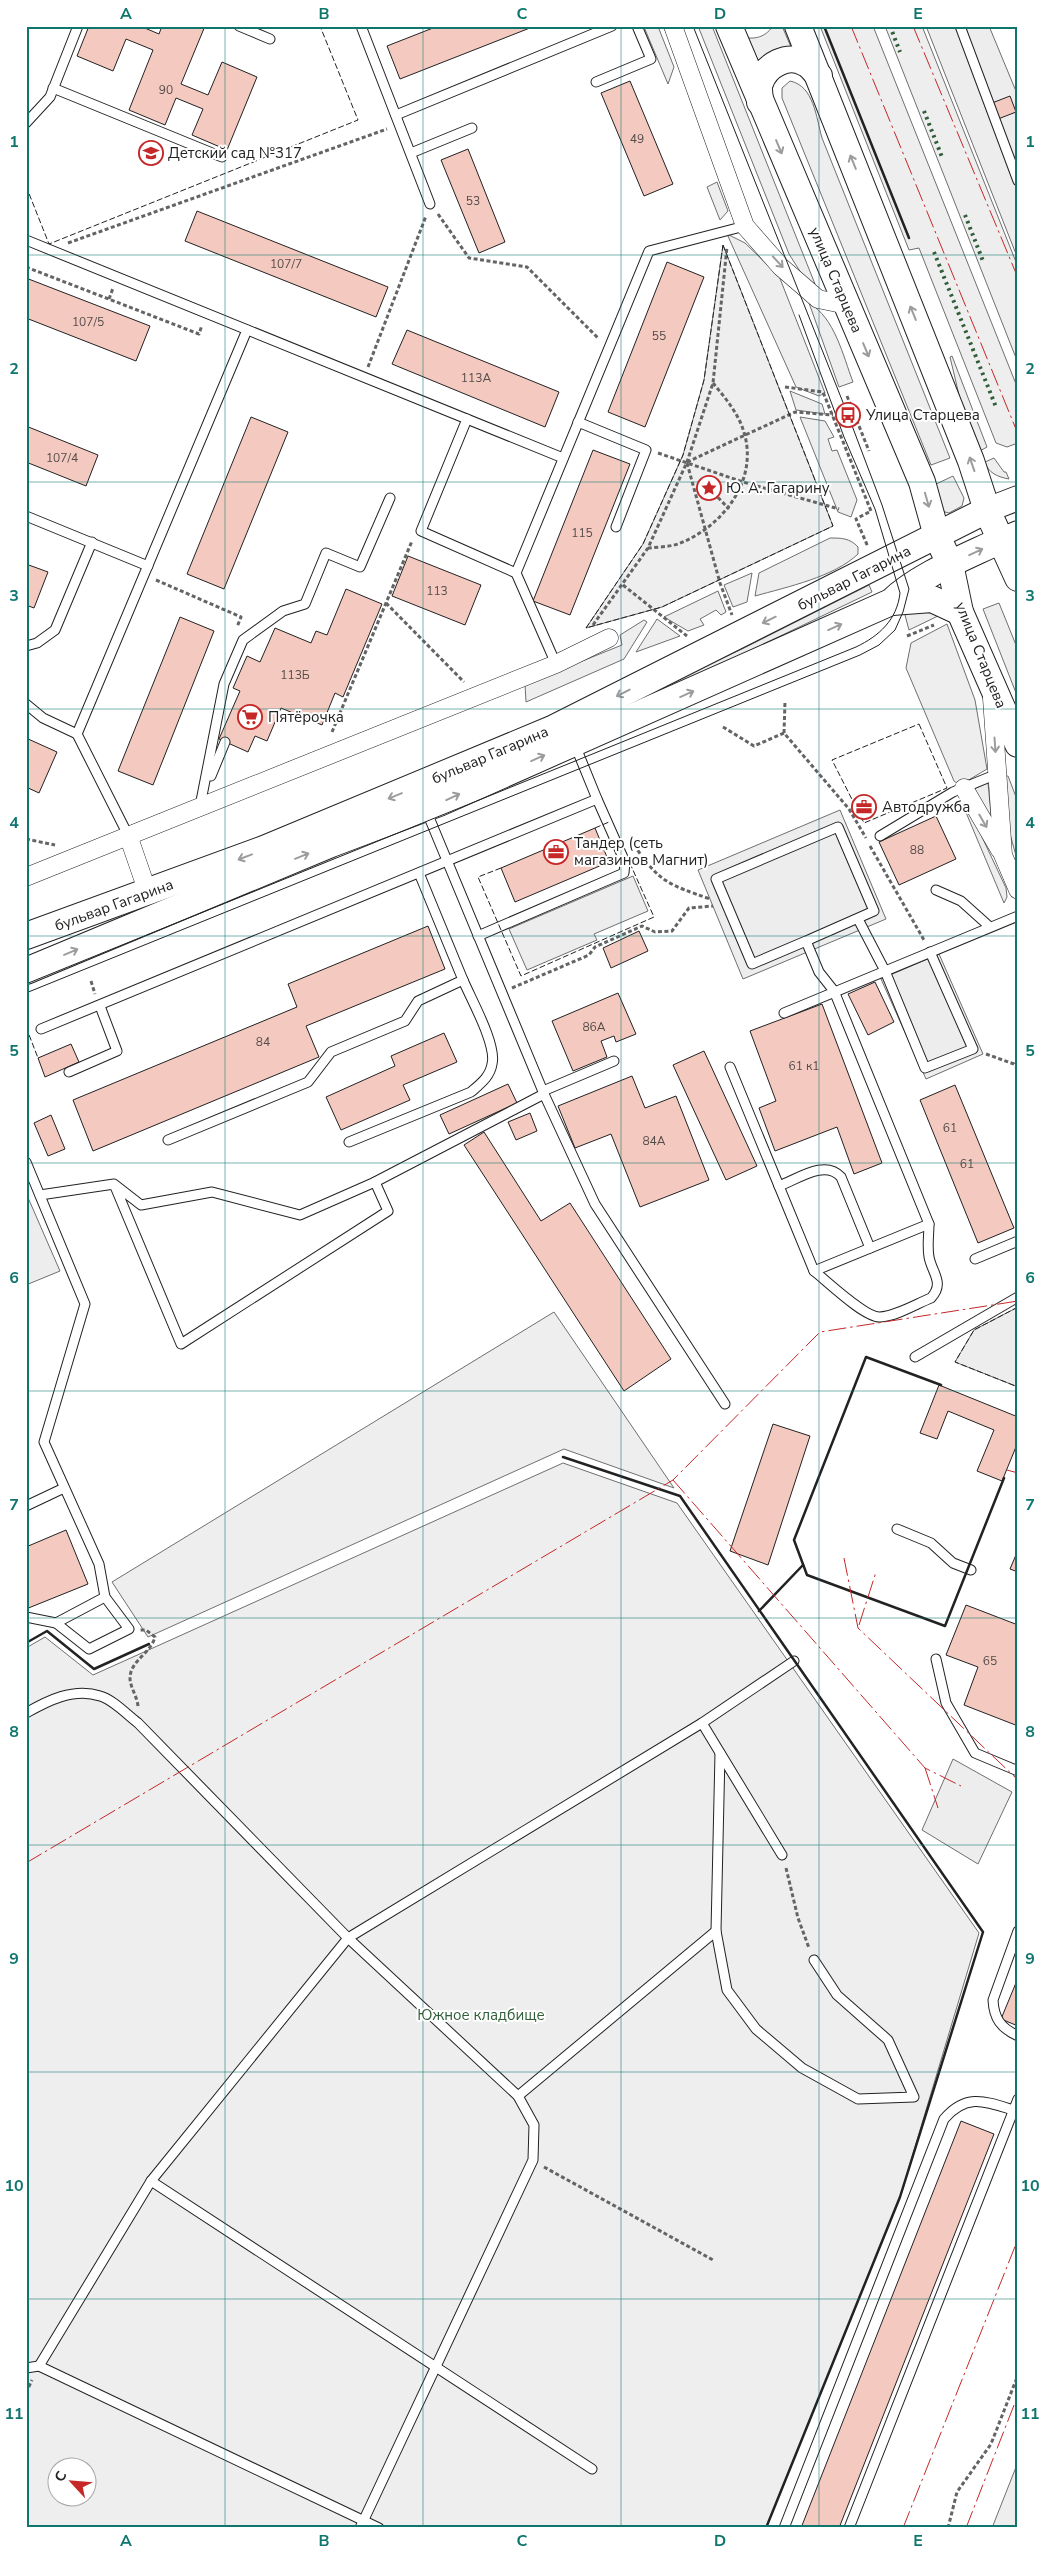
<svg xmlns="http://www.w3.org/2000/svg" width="1044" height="2554" font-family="'Nunito Sans',sans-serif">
	<rect width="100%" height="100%" fill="#fff"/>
	<g fill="#eee" stroke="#6f6f6f" fill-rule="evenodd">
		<path d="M655 26 659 29 674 67 668 84 644 27Z"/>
		<path d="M698 26H712L815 284 803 276 789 254Z"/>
		<path d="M773 26H782L794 54 758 68 738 36C752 40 764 39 773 26Z"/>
		<path d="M820 26H873L1018 389V443L1007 447 996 443 919 248 909 250Z"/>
		<path d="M885 26H922L1018 267V363Z"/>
		<path d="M790 81C814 86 816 117 822 138L950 458 931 465 782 98V88Z"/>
		<path d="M717 182 728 211 720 220 707 187Z"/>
		<path d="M727 234 745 243 779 276 825 393 819 396 796 387Z"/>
		<path d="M723 245 833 526 662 607 586 628 643 544 683 455 704 380Z"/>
		<path d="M809 303C835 318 843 356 853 382L839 387Z"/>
		<path d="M952 356 987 447 978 452 960 399 950 357Z"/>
		<path d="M790 391 822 404 825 414 796 410Z"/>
		<path d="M800 417 825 421 834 437 828 439 832 451 837 450 857 500 851 517 838 512Z"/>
		<path d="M994 458 1004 472H1006L1009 479C998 477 988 473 985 462Z"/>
		<path d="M953 476 964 498 962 506 949 513 941 511 932 486Z"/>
		<path d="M830 538C841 538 850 538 858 547V554C834 577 787 587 755 596L759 573Z"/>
		<path d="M752 573 747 602 733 607 724 585Z"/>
		<path d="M869 585 872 592 643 702 555 737 744 648Z"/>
		<path d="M718 591 726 612 721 615 716 610 700 619 704 625 688 631 664 617Z"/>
		<path d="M999 603 1018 650V698L983 609Z"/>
		<path d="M925 610 938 616 909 630 905 615 915 611Z"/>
		<path d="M657 619 680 636 636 652Z"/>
		<path d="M644 620 647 622 624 659 526 702 525 684 622 645 620 635Z"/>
		<path d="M947 624 975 700 987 769 967 781 958 784 954 781 906 668 911 643Z"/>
		<path d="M1004 776H1008L1018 802V863L1010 834Z"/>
		<path d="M988 783 992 825 974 789Z"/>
		<path d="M962 803H966L1006 888 1007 897 1004 903Z"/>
		<path d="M554 1312 674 1488 564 1449 148 1637 112 1582Z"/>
		<path d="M563 1463 677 1503 979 1933 900 2197 766 2528H26V1648L45 1637 93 1675ZM58 2466H88V2496H58Z"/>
		<path d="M1018 2462V2528H992Z"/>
	</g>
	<g fill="#ededed" stroke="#6f6f6f">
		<path d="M926 26H989L1018 96V259Z"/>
		<path d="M840 810 886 919 743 979 698 870Z"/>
		<path d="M633 876 648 911 594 934 597 940 527 970 509 929Z"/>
		<path d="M939 954 983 1054 926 1079 881 979Z"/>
		<path d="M26 1193 60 1271 26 1285Z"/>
		<path d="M1018 1307V1387L955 1362 974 1330Z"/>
		<path d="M953 1759 1012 1792 978 1864 922 1830Z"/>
	</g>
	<g fill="#f3c9c0" stroke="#222">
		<path d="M89 26H140L159 34 162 26H205L181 84 208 95 222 62 257 77 227 150 192 135 203 109 176 98 165 125 129 110 153 50 126 39 113 71 77 56Z"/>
		<path d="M438 26H535L400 79 387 46Z"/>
		<path d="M630 81 673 184 644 196 601 93Z"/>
		<path d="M1010 96 1016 112 998 119 992 103Z"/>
		<path d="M468 149 505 242 479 253 441 160Z"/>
		<path d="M197 211 388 287 376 317 185 241Z"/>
		<path d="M667 262 704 277 645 427 608 412Z"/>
		<path d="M26 278 150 326 136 361 26 318Z"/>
		<path d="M407 330 559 392 545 427 392 364Z"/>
		<path d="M251 417 288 432 224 589 187 574Z"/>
		<path d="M26 426 98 455 86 486 26 462Z"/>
		<path d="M593 450 630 464 570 615 533 601Z"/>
		<path d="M408 556 481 585 465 625 392 596Z"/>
		<path d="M26 564 48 572 34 608 26 605Z"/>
		<path d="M346 589 382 604 343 697 335 693 322 725 281 708 267 741 255 736 248 752 219 739 240 691 233 688 247 656 260 662 275 628 311 643 316 631 327 635Z"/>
		<path d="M180 617 214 631 153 785 118 771Z"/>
		<path d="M26 738 57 752 39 793 26 787Z"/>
		<path d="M936 816 956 859 899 885 879 842Z"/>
		<path d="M595 828 609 862 515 902 501 868Z"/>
		<path d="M428 926 445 969 306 1026 319 1057 93 1151 73 1100 297 1007 288 984Z"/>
		<path d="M639 931 648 951 611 968 603 948Z"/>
		<path d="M875 982 894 1022 868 1035 848 994Z"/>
		<path d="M618 993 636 1034 616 1042 614 1036 601 1041 607 1057 573 1071 552 1021Z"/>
		<path d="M822 1004 882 1163 854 1174 837 1127 775 1151 759 1108 776 1101 750 1031Z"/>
		<path d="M444 1033 457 1062 403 1085 410 1100 341 1130 326 1097 395 1066 391 1056Z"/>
		<path d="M71 1044 79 1062 45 1077 38 1058Z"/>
		<path d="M704 1051 757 1166 726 1180 673 1065Z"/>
		<path d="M632 1076 645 1108 676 1096 709 1180 640 1207 611 1134 575 1148 558 1106Z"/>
		<path d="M508 1084 517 1103 449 1134 440 1115Z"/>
		<path d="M955 1085 1014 1228 978 1243 920 1100Z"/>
		<path d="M530 1113 537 1131 516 1140 508 1122Z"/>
		<path d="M51 1115 65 1149 48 1156 34 1123Z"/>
		<path d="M484 1132 541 1221 570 1203 671 1359 624 1391 464 1145Z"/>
		<path d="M939 1385 1018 1417V1442L1002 1481 977 1471 994 1430 948 1411 937 1439 920 1433Z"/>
		<path d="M773 1424 810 1436 768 1565 730 1551Z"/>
		<path d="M66 1530 88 1584 26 1609V1547Z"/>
		<path d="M1018 1550V1572L1010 1569Z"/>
		<path d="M966 1605 1018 1625V1726L964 1705 978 1667 946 1655Z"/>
		<path d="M1018 1978V2026L1001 2019Z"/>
		<path d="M961 2121 994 2134 839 2528H801Z"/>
	</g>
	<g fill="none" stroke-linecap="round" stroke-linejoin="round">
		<defs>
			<g id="service">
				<path d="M239 26 270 39"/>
				<path d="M361 26 430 204"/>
				<path d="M960 26 1018 181"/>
				<path d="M596 82 651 59 637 26"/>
				<path d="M53 88 222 157"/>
				<path d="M396 115 612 26"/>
				<path d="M26 123 50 97 78 26"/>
				<path d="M411 153 472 128"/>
				<path d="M26 240 563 458"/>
				<path d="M467 419 421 531 516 573"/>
				<path d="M578 422 646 450 616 527"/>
				<path d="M26 516 148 566"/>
				<path d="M26 646 37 643 55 630 92 542"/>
				<path d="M556 664 516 573 649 251 745 226"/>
				<path d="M26 704 43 718 77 734"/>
				<path d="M211 776 225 742"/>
				<path d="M200 806 224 684 243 640 283 611 305 604 326 553 360 567 390 498"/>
				<path d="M426 810 544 1094 595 1204 725 1404"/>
				<path d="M128 835 77 734 247 330"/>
				<path d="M880 836 953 792 997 774"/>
				<path d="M936 890 961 901 990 927"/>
				<path d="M858 919 885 971 925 1068 973 1049 930 952"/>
				<path d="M478 936 624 873 625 862 597 799 575 745"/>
				<path d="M784 1013 1018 916"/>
				<path d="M41 1029 597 799"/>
				<path d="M730 1067 814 1271 929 1224 834 991 819 972 806 941 874 911 838 827 716 879 752 964 806 941"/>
				<path d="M69 1072 117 1051 100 1006"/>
				<path d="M543 1091 614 1061"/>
				<path d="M168 1140 308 1082 331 1052 405 1021 418 1001 463 980 419 873"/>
				<path d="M349 1142 471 1092C480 1084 490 1077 492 1064 497 1045 471 999 463 980"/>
				<path d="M26 1162 85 1304 44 1442 99 1564 105 1597 56 1623 26 1617"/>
				<path d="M375 1182 544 1094"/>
				<path d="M779 1186C798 1179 825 1159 841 1177L870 1248"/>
				<path d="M40 1195 114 1184 141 1205 212 1192 300 1215 375 1182 388 1211 181 1344 114 1184"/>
				<path d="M975 1259 1018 1241"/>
				<path d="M814 1271C827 1281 865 1318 880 1317 897 1316 916 1304 931 1298 945 1283 932 1273 929 1257 927 1246 929 1234 929 1224"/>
				<path d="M915 1357 1018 1297"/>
				<path d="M26 1506 64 1488"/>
				<path d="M897 1529 931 1543 953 1563 971 1570"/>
				<path d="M56 1623 89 1649 129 1629 105 1597"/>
				<path d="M936 1659 946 1703 975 1753 1018 1771"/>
				<path d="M26 1713C47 1701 74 1687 100 1696 114 1700 127 1715 138 1723L348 1938 518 2096 534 2125 533 2160 360 2528"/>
				<path d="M702 1723 782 1855"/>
				<path d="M720 1753 716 1931 727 1990 756 2029 802 2068 858 2099 914 2097 888 2040 837 1995 814 1960"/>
				<path d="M1018 1931 993 2000C994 2019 1001 2028 1018 2036"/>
				<path d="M518 2096 716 1931"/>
				<path d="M151 2181 592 2469"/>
				<path d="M39 2366 151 2181 348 1938 702 1723 794 1661"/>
				<path d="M26 2368 39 2366 379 2528"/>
				<path d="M784 2528 944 2119C966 2093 985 2101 1013 2110"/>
				<path d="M849 2528 1018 2099"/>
			</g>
			<g id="minor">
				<path d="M673 26 745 226 781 267 818 299 847 305"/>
				<path d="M992 698 1003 855 1018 890"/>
				<path d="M964 788 1000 850"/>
				<path d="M128 835 148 893"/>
				<path d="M26 877 556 664 609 638"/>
			</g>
			<g id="secondary">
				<path d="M987 510 1018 498"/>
				<path d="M1001 540 1018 533"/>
			</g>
			<g id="primary">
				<path d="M729 26 922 482 937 536 950 564 960 612 1018 744"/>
				<path d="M798 26 971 461 987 510 1018 578"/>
				<path d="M760 102C760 97 758 88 760 83 766 65 788 53 805 63 810 65 815 72 819 76"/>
				<path d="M892 602 932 599 960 612"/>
				<path d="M26 936 264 849 552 729 987 510"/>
				<path d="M26 971 331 844 439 803 891 602C919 575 966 557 1001 540"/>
			</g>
		</defs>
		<use href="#service" stroke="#222" stroke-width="11"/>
		<use href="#minor" stroke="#222" stroke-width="19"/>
		<use href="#secondary" stroke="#222" stroke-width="26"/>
		<use href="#primary" stroke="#222" stroke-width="28"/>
		<g stroke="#646464" stroke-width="3" stroke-dasharray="4 2.5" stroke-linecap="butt">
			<path d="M438 214 469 258 527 267 599 339"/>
			<path d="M68 243 387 129"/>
			<path d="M26 267 199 334 202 325"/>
			<path d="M109 299 113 288"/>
			<path d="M368 367 426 216"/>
			<path d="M785 387 823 392 871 511 856 519 868 547"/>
			<path d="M847 396 869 451"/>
			<path d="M658 453 743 482 839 509"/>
			<path d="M687 462 795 412 833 415"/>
			<path d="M687 463 720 583 732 615"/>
			<path d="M709 488 729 509"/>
			<path d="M648 548C657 547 669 547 678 544 721 528 757 483 745 436 740 415 726 399 713 383"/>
			<path d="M156 580 241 617 237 627"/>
			<path d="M623 585 687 636"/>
			<path d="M386 603 464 682"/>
			<path d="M593 625 648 548 687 462 713 383 727 247"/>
			<path d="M907 636 934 625"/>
			<path d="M723 727 754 746 784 733 849 809 866 838"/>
			<path d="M332 732 412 541"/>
			<path d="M784 733 785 702"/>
			<path d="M26 839 55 845"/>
			<path d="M634 845C660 883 668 884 710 899"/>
			<path d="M870 846 924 940"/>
			<path d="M91 981 95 994"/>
			<path d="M512 988 589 955 595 947 642 926 655 932 672 931 689 908 713 906"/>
			<path d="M986 1054 1014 1064 1018 1069"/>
			<path d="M138 1706C137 1696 130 1687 130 1678 130 1661 151 1653 155 1637L146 1630H140"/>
			<path d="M786 1868 798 1918 809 1948"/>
			<path d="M544 2167 713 2260"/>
			<path d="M26 2393 32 2380"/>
			<path d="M948 2528 957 2492 991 2444 1018 2375"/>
		</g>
		<use href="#service" stroke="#fff" stroke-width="9"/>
		<use href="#minor" stroke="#fff" stroke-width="18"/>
		<use href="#secondary" stroke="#fff" stroke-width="24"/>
		<use href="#primary" stroke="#fff" stroke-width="26"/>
		<g stroke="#222" stroke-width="1">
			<path d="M26 984 856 647C879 636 897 620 900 593L875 509 844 437 799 315"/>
			<path d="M26 993 860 655 879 645 895 630 903 612 909 589 882 505 848 415 693 26"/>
		</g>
		<g stroke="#2f5e38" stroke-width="4" stroke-dasharray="2.5 4" stroke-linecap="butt">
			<path d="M890 26 900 52"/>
			<path d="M924 111 942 157"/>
			<path d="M965 215 983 261"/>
			<path d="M934 252 996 407"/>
		</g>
		<g stroke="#222" stroke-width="1" stroke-dasharray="6 2.5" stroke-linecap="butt">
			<path d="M26 186 49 244 358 120 320 26"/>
			<path d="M723 245 833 526 662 607 586 628 643 544 683 455 704 380Z"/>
			<path d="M919 724 947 788 864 823 832 760Z"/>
			<path d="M595 828 609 822"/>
			<path d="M501 868 478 877 521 976 654 917 628 859"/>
			<path d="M26 1027 38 1058"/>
			<path d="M1018 1307 974 1330 955 1362 1018 1387"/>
		</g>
		<g stroke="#222" stroke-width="2.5">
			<path d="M824 26 909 238"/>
			<path d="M941 1385 866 1357 794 1540 807 1575 945 1626 1004 1478"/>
			<path d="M563 1457 680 1496 983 1932 900 2197 766 2528"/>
			<path d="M759 1611 803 1565"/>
			<path d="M26 1643 47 1631 94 1669 149 1644"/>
		</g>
		<g stroke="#c62828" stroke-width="1" stroke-dasharray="18 4 2.5 4" stroke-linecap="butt">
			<path d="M851 26 1018 434"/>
			<path d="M913 26 1018 278"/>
			<path d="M1015 1449 1018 1452"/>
			<path d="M1007 1470 1018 1473"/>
			<path d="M673 1480 925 1768 961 1786"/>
			<path d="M844 1558 858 1628 1018 1780"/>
			<path d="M859 1625 876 1572"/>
			<path d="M925 1768 938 1808"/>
			<path d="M26 1863 673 1480 820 1332 1018 1301"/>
			<path d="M903 2528 1018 2239"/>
			<path d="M966 2528 1018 2395"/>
		</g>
	</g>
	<defs><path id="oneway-shaft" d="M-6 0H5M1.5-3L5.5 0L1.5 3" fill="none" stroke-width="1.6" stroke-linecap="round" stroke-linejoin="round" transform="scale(1.25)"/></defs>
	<g stroke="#9c9c9c">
		<use href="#oneway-shaft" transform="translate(779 147) rotate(67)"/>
		<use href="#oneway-shaft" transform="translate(853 162) rotate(-112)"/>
		<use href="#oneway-shaft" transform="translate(778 262) rotate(47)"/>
		<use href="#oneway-shaft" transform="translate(913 313) rotate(-112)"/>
		<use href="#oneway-shaft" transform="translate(866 350) rotate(67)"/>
		<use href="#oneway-shaft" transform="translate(972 464) rotate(-109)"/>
		<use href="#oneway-shaft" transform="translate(927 500) rotate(74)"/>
		<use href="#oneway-shaft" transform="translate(976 552) rotate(-25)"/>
		<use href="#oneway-shaft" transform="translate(769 620) rotate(154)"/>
		<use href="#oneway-shaft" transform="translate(835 627) rotate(-24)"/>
		<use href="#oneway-shaft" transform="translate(623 693) rotate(153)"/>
		<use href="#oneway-shaft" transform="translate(687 694) rotate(-24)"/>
		<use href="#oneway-shaft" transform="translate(995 745) rotate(86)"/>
		<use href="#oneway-shaft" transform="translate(538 758) rotate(-24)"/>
		<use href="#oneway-shaft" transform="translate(395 796) rotate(158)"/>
		<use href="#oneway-shaft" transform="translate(453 797) rotate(-25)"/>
		<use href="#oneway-shaft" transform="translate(983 821) rotate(60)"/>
		<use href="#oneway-shaft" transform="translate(302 856) rotate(-22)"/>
		<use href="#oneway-shaft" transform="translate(245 857) rotate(159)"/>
		<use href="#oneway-shaft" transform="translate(71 952) rotate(-23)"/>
	</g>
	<path fill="none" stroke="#0f766e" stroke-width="1" stroke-opacity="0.55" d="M225 26V2528M423 26V2528M621 26V2528M819 26V2528M26 255H1018M26 482H1018M26 709H1018M26 936H1018M26 1163H1018M26 1391H1018M26 1618H1018M26 1845H1018M26 2072H1018M26 2299H1018"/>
	<defs>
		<symbol id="school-ring" viewBox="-11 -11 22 22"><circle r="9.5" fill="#fff" stroke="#c62828" stroke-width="1.5"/><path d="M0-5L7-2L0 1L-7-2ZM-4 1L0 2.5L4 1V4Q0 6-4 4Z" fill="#c62828"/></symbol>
		<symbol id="bus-ring" viewBox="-11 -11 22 22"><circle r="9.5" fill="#fff" stroke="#c62828" stroke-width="1.5"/><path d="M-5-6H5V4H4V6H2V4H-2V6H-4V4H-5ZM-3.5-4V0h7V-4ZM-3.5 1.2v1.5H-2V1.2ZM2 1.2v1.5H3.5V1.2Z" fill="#c62828"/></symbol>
		<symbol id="sight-ring" viewBox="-11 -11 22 22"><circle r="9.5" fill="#fff" stroke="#c62828" stroke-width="1.5"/><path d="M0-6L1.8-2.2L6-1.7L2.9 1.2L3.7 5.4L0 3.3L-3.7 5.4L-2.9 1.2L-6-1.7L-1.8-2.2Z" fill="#c62828"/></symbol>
		<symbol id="supermarket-ring" viewBox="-11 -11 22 22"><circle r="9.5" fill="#fff" stroke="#c62828" stroke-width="1.5"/><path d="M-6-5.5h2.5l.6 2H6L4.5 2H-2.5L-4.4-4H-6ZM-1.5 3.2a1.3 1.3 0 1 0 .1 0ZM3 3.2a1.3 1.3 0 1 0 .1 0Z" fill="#c62828"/></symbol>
		<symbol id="office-ring" viewBox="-11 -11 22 22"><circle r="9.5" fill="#fff" stroke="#c62828" stroke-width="1.5"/><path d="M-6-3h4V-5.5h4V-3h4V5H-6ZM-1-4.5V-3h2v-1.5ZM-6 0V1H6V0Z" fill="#c62828"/></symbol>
	</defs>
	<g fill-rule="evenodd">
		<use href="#school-ring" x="137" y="139" width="28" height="28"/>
		<use href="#bus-ring" x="834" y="401" width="28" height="28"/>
		<use href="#sight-ring" x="695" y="474" width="28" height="28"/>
		<use href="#supermarket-ring" x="236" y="703" width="28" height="28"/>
		<use href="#office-ring" x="850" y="793" width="28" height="28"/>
		<use href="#office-ring" x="542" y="838" width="28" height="28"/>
	</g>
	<g text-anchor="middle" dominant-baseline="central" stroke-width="4" stroke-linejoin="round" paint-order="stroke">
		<g font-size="12" fill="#564c4a">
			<text x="166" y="90">90</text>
			<text x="637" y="139">49</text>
			<text x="473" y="201">53</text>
			<text x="286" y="264">107/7</text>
			<text x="88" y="322">107/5</text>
			<text x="659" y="336">55</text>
			<text x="476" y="378">113А</text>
			<text x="62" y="458">107/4</text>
			<text x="582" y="533">115</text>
			<text x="437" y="591">113</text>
			<text x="295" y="675">113Б</text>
			<text x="917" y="850">88</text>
			<text x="594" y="1027">86А</text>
			<text x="263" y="1042">84</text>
			<text x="804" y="1066">61 к1</text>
			<text x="950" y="1128">61</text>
			<text x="654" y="1141">84А</text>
			<text x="967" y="1164">61</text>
			<text x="990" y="1661">65</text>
		</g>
		<g font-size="15" fill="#222" stroke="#fff" text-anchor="start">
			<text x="168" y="153">Детский сад №317</text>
			<text x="866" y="415">Улица Старцева</text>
			<text x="726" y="488">Ю. А. Гагарину</text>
			<text x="268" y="717">Пятёрочка</text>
			<text x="882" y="807">Автодружба</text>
			<text x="574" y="843">Тандер (сеть<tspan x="574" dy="17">магазинов Магнит)</tspan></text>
		</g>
		<g font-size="15" fill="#222" stroke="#fff">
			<text transform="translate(836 280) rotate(67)">улица Старцева</text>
			<text transform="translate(854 578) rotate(-27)">бульвар Гагарина</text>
			<text transform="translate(981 655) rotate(68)">улица Старцева</text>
			<text transform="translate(490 755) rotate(-23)">бульвар Гагарина</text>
			<text transform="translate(114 905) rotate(-20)">бульвар Гагарина</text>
		</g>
		<g font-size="15" fill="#2f5e38" stroke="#fff">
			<text x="481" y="2015">Южное кладбище</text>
		</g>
	</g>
	<rect width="1044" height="2554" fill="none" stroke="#ffffff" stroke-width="55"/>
	<g transform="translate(72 2482) rotate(296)"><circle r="24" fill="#ffffff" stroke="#a7a7a7"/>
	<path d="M0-4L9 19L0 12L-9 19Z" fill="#c62828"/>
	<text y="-8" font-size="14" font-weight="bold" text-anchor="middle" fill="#222222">С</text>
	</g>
	<rect x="28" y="28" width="988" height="2498" fill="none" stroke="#0f766e" stroke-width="2"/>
	<g font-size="16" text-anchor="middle" font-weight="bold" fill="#0f766e">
		<text x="126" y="19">A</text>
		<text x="324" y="19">B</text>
		<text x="522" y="19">C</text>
		<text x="720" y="19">D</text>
		<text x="918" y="19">E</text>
		<text x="14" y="147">1</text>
		<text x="1030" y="147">1</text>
		<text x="14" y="374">2</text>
		<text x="1030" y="374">2</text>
		<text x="14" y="601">3</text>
		<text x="1030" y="601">3</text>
		<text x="14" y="828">4</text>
		<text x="1030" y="828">4</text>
		<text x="14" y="1056">5</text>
		<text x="1030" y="1056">5</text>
		<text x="14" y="1283">6</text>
		<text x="1030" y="1283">6</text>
		<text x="14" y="1510">7</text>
		<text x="1030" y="1510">7</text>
		<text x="14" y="1737">8</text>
		<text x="1030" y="1737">8</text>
		<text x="14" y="1964">9</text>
		<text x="1030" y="1964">9</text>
		<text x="14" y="2191">10</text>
		<text x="1030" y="2191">10</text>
		<text x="14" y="2419">11</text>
		<text x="1030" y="2419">11</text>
		<text x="126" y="2546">A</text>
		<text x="324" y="2546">B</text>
		<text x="522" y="2546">C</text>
		<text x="720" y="2546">D</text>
		<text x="918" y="2546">E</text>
	</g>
</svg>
